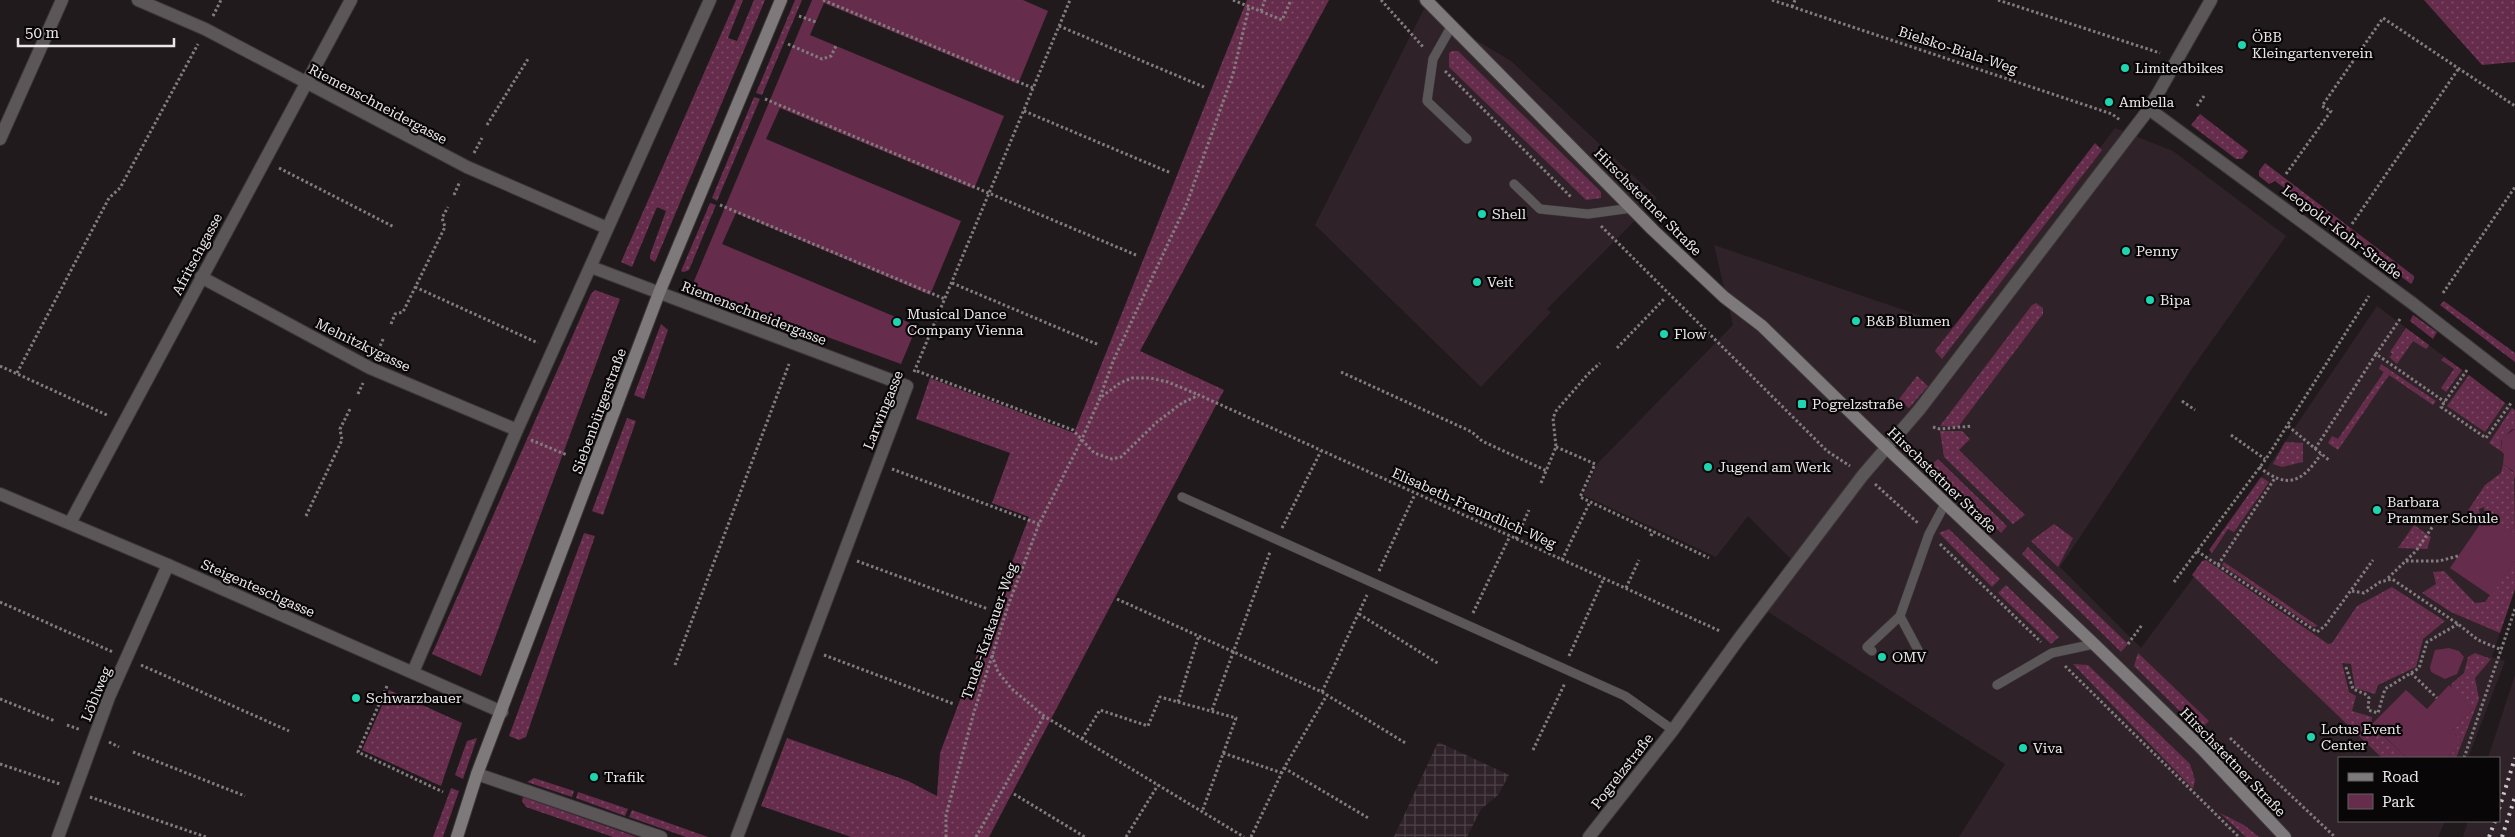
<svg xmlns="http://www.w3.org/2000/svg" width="2515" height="837" font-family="'Roboto Serif',serif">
	<defs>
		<pattern id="industrial-grid" width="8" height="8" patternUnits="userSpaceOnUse" patternTransform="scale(1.25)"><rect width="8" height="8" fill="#2f2329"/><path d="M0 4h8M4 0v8" fill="none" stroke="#4d4348"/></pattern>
		<pattern id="grass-dots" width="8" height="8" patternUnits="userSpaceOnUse" patternTransform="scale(1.25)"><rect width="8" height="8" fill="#662c4b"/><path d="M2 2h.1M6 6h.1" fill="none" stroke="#7c4b65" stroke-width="1.8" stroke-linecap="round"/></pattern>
	</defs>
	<rect width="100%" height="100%" fill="#211a1d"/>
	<g fill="#2f2329">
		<path d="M1417 0H1430L1424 9 1511 61 1657 198 1547 309 1551 312 1481 387 1315 225 1424 9Z"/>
		<path d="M2115 128 2173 151 2286 236 2191 370 2060 567 2141 648 2193 578 2377 306 2515 410V586L2492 657 2505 661 2468 758H2339V821H2445L2438 837H1959L2005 764 1759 606 1794 562 1748 516 1716 557 1583 495 1598 463 1733 325 1714 245 1962 330Z"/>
		<path d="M2515 675V837H2463L2468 821H2499V758H2488Z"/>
	</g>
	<path fill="url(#industrial-grid)" d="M1438 742 1509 775 1498 795 1481 809 1467 837H1394Z"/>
	<g fill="url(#grass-dots)">
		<path d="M736 0H743L728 38 737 41 754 0H765L655 262 650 259V255L666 211 657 207 632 267 621 262Z"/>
		<path d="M795 0H802L762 95 756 93Z"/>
		<path d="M1247 0H1329L1140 351 1224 390 989 837H851L761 806 787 738 908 781 937 796 940 753 1029 517 992 503 1010 453 916 419 930 378 1074 433Z"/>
		<path d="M2424 0H2515V62L2482 65Z"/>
		<path d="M1452 51H1458L1601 192V198L1586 200 1449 67V53Z"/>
		<path d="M754 97 760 99 717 201 712 198Z"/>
		<path d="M2200 114 2248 151 2242 159H2236L2191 125Z"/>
		<path d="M2095 143 2102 150 1942 359 1935 351Z"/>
		<path d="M2265 163 2414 276V279L2411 284 2275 181 2269 184 2259 176V171Z"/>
		<path d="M710 203 716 205 689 270 684 272 681 271Z"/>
		<path d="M595 290 620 299 481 676 432 654 591 294Z"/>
		<path d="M2444 301 2515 353V362L2440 305Z"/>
		<path d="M2036 303 2043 308V314L1958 427 1940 426 2032 305Z"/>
		<path d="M2413 315 2437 332 2433 339 2410 321Z"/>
		<path d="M661 324 668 330 644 399 634 395Z"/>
		<path d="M2406 328 2429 345 2426 349 2413 341 2397 364 2388 356 2390 357 2392 354 2390 352Z"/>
		<path d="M2444 357 2462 370 2446 392 2441 388 2454 369 2441 360Z"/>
		<path d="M2381 364 2436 401 2433 405 2389 375 2338 450 2328 443 2332 436 2338 439 2384 372 2379 369Z"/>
		<path d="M2469 375 2505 403 2485 432 2447 406Z"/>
		<path d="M1917 376 1928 386 1909 408 1899 399Z"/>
		<path d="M2512 408 2515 410V429L2511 430 2501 441V451L2489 443Z"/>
		<path d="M627 418 636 421 603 515 592 511Z"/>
		<path d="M1940 431H1962L1970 439 1959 450 2025 515 2013 524 1944 457Z"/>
		<path d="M2285 442 2303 443V462L2282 467 2273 464Z"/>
		<path d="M1938 459 2007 526 2001 533 1930 466Z"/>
		<path d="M2503 464 2514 473 2515 534 2485 514 2484 507 2479 509 2480 515 2464 523 2461 521 2485 485 2501 473Z"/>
		<path d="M2261 477 2269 482 2234 532 2228 529 2212 553 2209 550Z"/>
		<path d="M2054 524 2073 538 2058 567 2031 541Z"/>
		<path d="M2414 525 2431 537 2427 549 2398 548Z"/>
		<path d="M1949 529 2000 579 1992 587 1939 533Z"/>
		<path d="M584 533 595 536 526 737 519 740 509 736Z"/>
		<path d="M2028 547 2128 644 2121 652 2022 554Z"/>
		<path d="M2206 560 2328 644 2332 643 2357 606 2392 587 2445 621 2423 639 2416 667 2378 685 2375 694 2355 688 2351 664 2342 663 2349 692 2356 696 2352 711 2372 717 2371 724 2407 758H2382L2192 575 2202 561Z"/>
		<path d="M2515 561V589L2500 633 2451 612 2422 593 2436 584 2433 572 2444 571 2475 603 2485 602Z"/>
		<path d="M2224 562 2318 626 2313 627 2222 565Z"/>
		<path d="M2006 585 2059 637 2051 644 1998 593Z"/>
		<path d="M2138 653 2209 721 2201 729 2197 728 2134 666Z"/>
		<path d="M2475 653 2491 659 2475 678 2479 699 2456 758H2447L2462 742 2452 731 2473 709 2452 689 2451 684 2464 673 2468 657Z"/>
		<path d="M2073 664 2088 665 2190 764 2195 780 2193 789Z"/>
		<path d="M389 690 462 723 441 786 362 750Z"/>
		<path d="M477 738 463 779 455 775 467 741Z"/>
		<path d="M534 778 574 791 572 797 527 782Z"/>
		<path d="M451 788 459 791 443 837H433Z"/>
		<path d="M578 792 628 809 625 816 576 798Z"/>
		<path d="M523 797 637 837H613L526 807 522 801Z"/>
		<path d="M632 810 708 837H686L629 817Z"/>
		<path d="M2220 813 2244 825 2259 837H2246Z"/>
	</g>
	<g fill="#662c4b">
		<path d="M812 0H1023L1048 11 1018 84 824 3 810 35 1004 116 974 189 780 108 766 139 961 221 930 295 736 213 722 244 917 326 901 364 699 290 694 281Z"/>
		<path d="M2515 429V480L2513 471 2503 464 2504 454 2501 451 2502 438Z"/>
		<path d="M2487 514 2515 534V561L2491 596 2450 568Z"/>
		<path d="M2449 648 2459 651 2464 657 2457 674 2445 679 2431 672 2430 667 2435 650Z"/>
		<path d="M2449 685 2473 709 2452 731 2462 742 2447 758H2407L2372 724 2406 690 2427 709Z"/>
	</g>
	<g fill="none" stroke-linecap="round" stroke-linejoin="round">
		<defs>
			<g id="lane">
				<path d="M1451 27 1433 59 1427 101 1467 139"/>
				<path d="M1514 184 1540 209 1588 214 1632 208"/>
				<path d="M1182 497 1625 696 1673 730"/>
				<path d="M1918 650 1900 616 1929 534 1945 504"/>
				<path d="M1872 651 1867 647 1900 616"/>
				<path d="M1997 685 2052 653 2094 644"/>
			</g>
			<g id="street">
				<path d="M138 0 205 29 467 167 607 228"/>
				<path d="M2149 109 2412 303 2515 383"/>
				<path d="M0 139 62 0"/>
				<path d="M591 267 907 386 737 837"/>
				<path d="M201 277 370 368 517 430"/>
				<path d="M0 494 168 565 502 712"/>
				<path d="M70 523 351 0"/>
				<path d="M413 672 517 430 710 0"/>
				<path d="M477 774 661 837"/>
				<path d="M58 837 109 697 168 565"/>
				<path d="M1589 837 1673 730 1738 640 1863 475 1919 410 2149 109 2211 0"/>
			</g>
			<g id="secondary">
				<path d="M1426 0 1653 230 1724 297 1762 326 1888 449 2094 644 2202 749 2285 837"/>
				<path d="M457 837 477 774 659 293 781 0"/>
			</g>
		</defs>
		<use href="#lane" stroke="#3d3739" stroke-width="10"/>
		<use href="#street" stroke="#3d3739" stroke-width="14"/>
		<use href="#secondary" stroke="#3d3739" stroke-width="14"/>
		<g stroke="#827c7f" stroke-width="3" stroke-dasharray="2.5 2.5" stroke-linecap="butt">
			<path d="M823 0 1033 88"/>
			<path d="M1233 0 1282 20 1291 0"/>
			<path d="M1381 0 1424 48"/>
			<path d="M1772 0 2112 114 2120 120"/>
			<path d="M1998 0 2160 53"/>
			<path d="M1792 7 1795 0"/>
			<path d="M1261 11 1265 0"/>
			<path d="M213 16 221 0"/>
			<path d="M799 16 816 22"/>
			<path d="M1059 26 1204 87"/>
			<path d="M788 44 822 59 831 56 836 46"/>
			<path d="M1445 71 1572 198"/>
			<path d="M765 99 1136 255"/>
			<path d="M2197 106 2204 96"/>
			<path d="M1024 111 1171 173"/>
			<path d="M487 125 528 59"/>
			<path d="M474 153 482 138"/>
			<path d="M279 168 394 227"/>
			<path d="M2286 174 2331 111 2322 106 2383 18 2515 106"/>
			<path d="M454 195 460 181"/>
			<path d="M720 205 945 299"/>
			<path d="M2352 224 2459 68"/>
			<path d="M1601 226 1827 451 1850 466"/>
			<path d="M952 283 1099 345"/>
			<path d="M415 287 538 343"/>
			<path d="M2443 293 2515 187"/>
			<path d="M2400 319 2376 354 2445 402"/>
			<path d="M391 324 395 314 403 312 445 227 442 218 448 207"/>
			<path d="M1617 348 1665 298"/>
			<path d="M376 355 384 337"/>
			<path d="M0 366 109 416"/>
			<path d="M2467 370 2441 407 2486 438 2511 403"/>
			<path d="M917 371 1073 430 1094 453 1112 459 1121 457 1157 422 1182 403 1199 395 1720 631"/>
			<path d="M914 372 1070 0"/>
			<path d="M1341 372 1472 432 1482 441 1547 471"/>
			<path d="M17 373 109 198 120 188 198 44"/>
			<path d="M358 394 363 383"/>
			<path d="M1100 397 1114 359 1187 203 1233 74 1249 7"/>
			<path d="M2182 401 2195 410"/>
			<path d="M2288 426 2330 461"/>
			<path d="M1933 427 1940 429 1972 426"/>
			<path d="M2231 435 2265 459"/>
			<path d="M531 440 567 455"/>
			<path d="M1556 447 1595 464 1580 497 1709 558"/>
			<path d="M2315 449 2376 354"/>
			<path d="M2259 467C2288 490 2302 482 2321 454"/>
			<path d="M892 469 1039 524"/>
			<path d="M1541 483 1556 447 1553 418 1556 411 1588 374 1600 363"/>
			<path d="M1875 484 1919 524"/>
			<path d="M306 516 342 440 340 429 351 407"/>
			<path d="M1282 528 1321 451"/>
			<path d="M1651 536 1653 531"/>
			<path d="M1516 539 1529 510"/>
			<path d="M1940 544 2041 642"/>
			<path d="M2197 551 2317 632 2325 626 2373 560"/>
			<path d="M1562 560 1590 502"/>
			<path d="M857 561 988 609"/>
			<path d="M2406 561H2439L2458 556"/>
			<path d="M2218 565 2275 478"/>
			<path d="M1379 571 1415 494"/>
			<path d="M2388 578 2416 551 2433 526"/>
			<path d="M2174 582 2266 459 2369 296"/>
			<path d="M1626 588 1639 560"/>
			<path d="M2352 591 2364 593 2380 582 2392 579 2458 624 2478 640 2502 650"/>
			<path d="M1117 599 1322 692 1407 744"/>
			<path d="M0 602 113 652"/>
			<path d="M1473 613 1510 536"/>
			<path d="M1359 614 1439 664"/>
			<path d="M2128 644 2142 625"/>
			<path d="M824 655 954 704"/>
			<path d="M992 655 998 672 1012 689 1044 716 1244 837"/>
			<path d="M1569 656 1604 578"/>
			<path d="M141 665 289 731"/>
			<path d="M675 665 789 364"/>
			<path d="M2065 666 2239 837"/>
			<path d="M2346 667 2353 689 2365 694 2369 698 2368 710 2378 713 2385 689 2419 668 2427 642 2458 624"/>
			<path d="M2411 673 2437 698"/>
			<path d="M387 686 358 752 443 792"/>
			<path d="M1322 692 1367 595"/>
			<path d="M0 699 55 721"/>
			<path d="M1178 702 1236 718 1202 812"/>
			<path d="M1212 710 1270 552"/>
			<path d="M67 725 81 730"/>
			<path d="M2230 738 2335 837"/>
			<path d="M1082 739 1100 710 1148 726 1160 697 1178 702 1199 635"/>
			<path d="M109 742 119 747"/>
			<path d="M1533 750 1565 683"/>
			<path d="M133 752 245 796"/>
			<path d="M1223 753 1282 773"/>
			<path d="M2464 758 2515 609"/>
			<path d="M0 764 60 784"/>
			<path d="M1284 768 1370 819"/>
			<path d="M1014 794 1085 837"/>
			<path d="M90 797 206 837"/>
			<path d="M946 837V815L974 712 1009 603 1039 524 1081 441 1100 398 1120 383 1132 378H1150L1168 382 1199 395"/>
			<path d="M976 837 1044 716"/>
			<path d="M1126 837 1158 785"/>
			<path d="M1251 837 1284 768 1327 695"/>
		</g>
		<use href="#lane" stroke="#5b5759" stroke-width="9"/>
		<use href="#street" stroke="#5b5759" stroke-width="12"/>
		<use href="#secondary" stroke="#7e797b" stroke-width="12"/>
		<g stroke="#ccc6c8" stroke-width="4" stroke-dasharray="2.5 5" stroke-linecap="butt">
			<path d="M2499 809 2515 758"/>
			<path d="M2489 837 2495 821"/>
			<path d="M2502 837 2515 797"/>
		</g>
	</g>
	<g fill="#1fd5b0" stroke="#080607" stroke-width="2">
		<circle cx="2242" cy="45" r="5"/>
		<circle cx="2125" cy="68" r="5"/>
		<circle cx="2109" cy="102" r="5"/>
		<circle cx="1482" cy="214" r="5"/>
		<circle cx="2126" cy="251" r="5"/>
		<circle cx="1477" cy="282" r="5"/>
		<circle cx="2150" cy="300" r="5"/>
		<circle cx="1856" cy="321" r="5"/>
		<circle cx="897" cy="322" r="5"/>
		<circle cx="1664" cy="334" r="5"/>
		<rect x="1797" y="399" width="10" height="10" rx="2.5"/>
		<circle cx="1708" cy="467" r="5"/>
		<circle cx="2377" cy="510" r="5"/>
		<circle cx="1882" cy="657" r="5"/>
		<circle cx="356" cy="698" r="5"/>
		<circle cx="2311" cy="737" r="5"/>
		<circle cx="2023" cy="748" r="5"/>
		<circle cx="594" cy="777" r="5"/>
	</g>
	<g text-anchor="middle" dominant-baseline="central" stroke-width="4.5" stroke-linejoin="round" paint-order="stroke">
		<g font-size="14" fill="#ebe6e8" stroke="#080607" text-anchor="start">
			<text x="2252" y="37">ÖBB<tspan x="2252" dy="16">Kleingartenverein</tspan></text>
			<text x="2135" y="68">Limitedbikes</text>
			<text x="2119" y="102">Ambella</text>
			<text x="1492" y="214">Shell</text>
			<text x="2136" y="251">Penny</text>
			<text x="1487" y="282">Veit</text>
			<text x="2160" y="300">Bipa</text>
			<text x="907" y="314">Musical Dance<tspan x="907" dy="16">Company Vienna</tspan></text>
			<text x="1866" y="321">B&amp;B Blumen</text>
			<text x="1674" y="334">Flow</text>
			<text x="1812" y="404">Pogrelzstraße</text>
			<text x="1718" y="467">Jugend am Werk</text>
			<text x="2387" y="502">Barbara<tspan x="2387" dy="16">Prammer Schule</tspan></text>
			<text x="1892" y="657">OMV</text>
			<text x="366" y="698">Schwarzbauer</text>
			<text x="2321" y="729">Lotus Event<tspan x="2321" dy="16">Center</tspan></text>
			<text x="2033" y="748">Viva</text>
			<text x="604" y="777">Trafik</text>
		</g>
		<g font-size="14" fill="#ebe6e8" stroke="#080607">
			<text transform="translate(1958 50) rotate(18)">Bielsko-Biala-Weg</text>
			<text transform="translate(378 104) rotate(28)">Riemenschneidergasse</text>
			<text transform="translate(1648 202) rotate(45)">Hirschstettner Straße</text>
			<text transform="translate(2342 232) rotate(37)">Leopold-Kohr-Straße</text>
			<text transform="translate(197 254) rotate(-62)">Afritschgasse</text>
			<text transform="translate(754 313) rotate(21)">Riemenschneidergasse</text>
			<text transform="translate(363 345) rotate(26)">Melnitzkygasse</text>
			<text transform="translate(883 410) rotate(-68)">Larwingasse</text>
			<text transform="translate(599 411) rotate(-70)">Siebenbürgerstraße</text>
			<text transform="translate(1942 480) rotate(44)">Hirschstettner Straße</text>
			<text transform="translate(1474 508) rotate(24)">Elisabeth-Freundlich-Weg</text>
			<text transform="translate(258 588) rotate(24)">Steigenteschgasse</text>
			<text transform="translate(989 631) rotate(-71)">Trude-Krakauer-Weg</text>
			<text transform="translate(96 694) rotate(-68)">Löblweg</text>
			<text transform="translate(2233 762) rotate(46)">Hirschstettner Straße</text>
			<text transform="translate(1622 771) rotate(-52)">Pogrelzstraße</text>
		</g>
	</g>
	<rect x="2338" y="757" width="162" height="65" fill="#080607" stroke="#636061"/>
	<rect x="2348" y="773" width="25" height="8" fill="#7e797b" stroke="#636061"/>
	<text x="2382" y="782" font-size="15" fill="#ebe6e8">Road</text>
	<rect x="2348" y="794" width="25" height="15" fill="#662c4b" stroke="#636061"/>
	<text x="2382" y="807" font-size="15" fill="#ebe6e8">Park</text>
	<path d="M18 38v8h156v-8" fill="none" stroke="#ebe6e8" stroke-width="2.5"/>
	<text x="25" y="38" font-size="15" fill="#ebe6e8" stroke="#080607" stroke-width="4" paint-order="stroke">50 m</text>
</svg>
